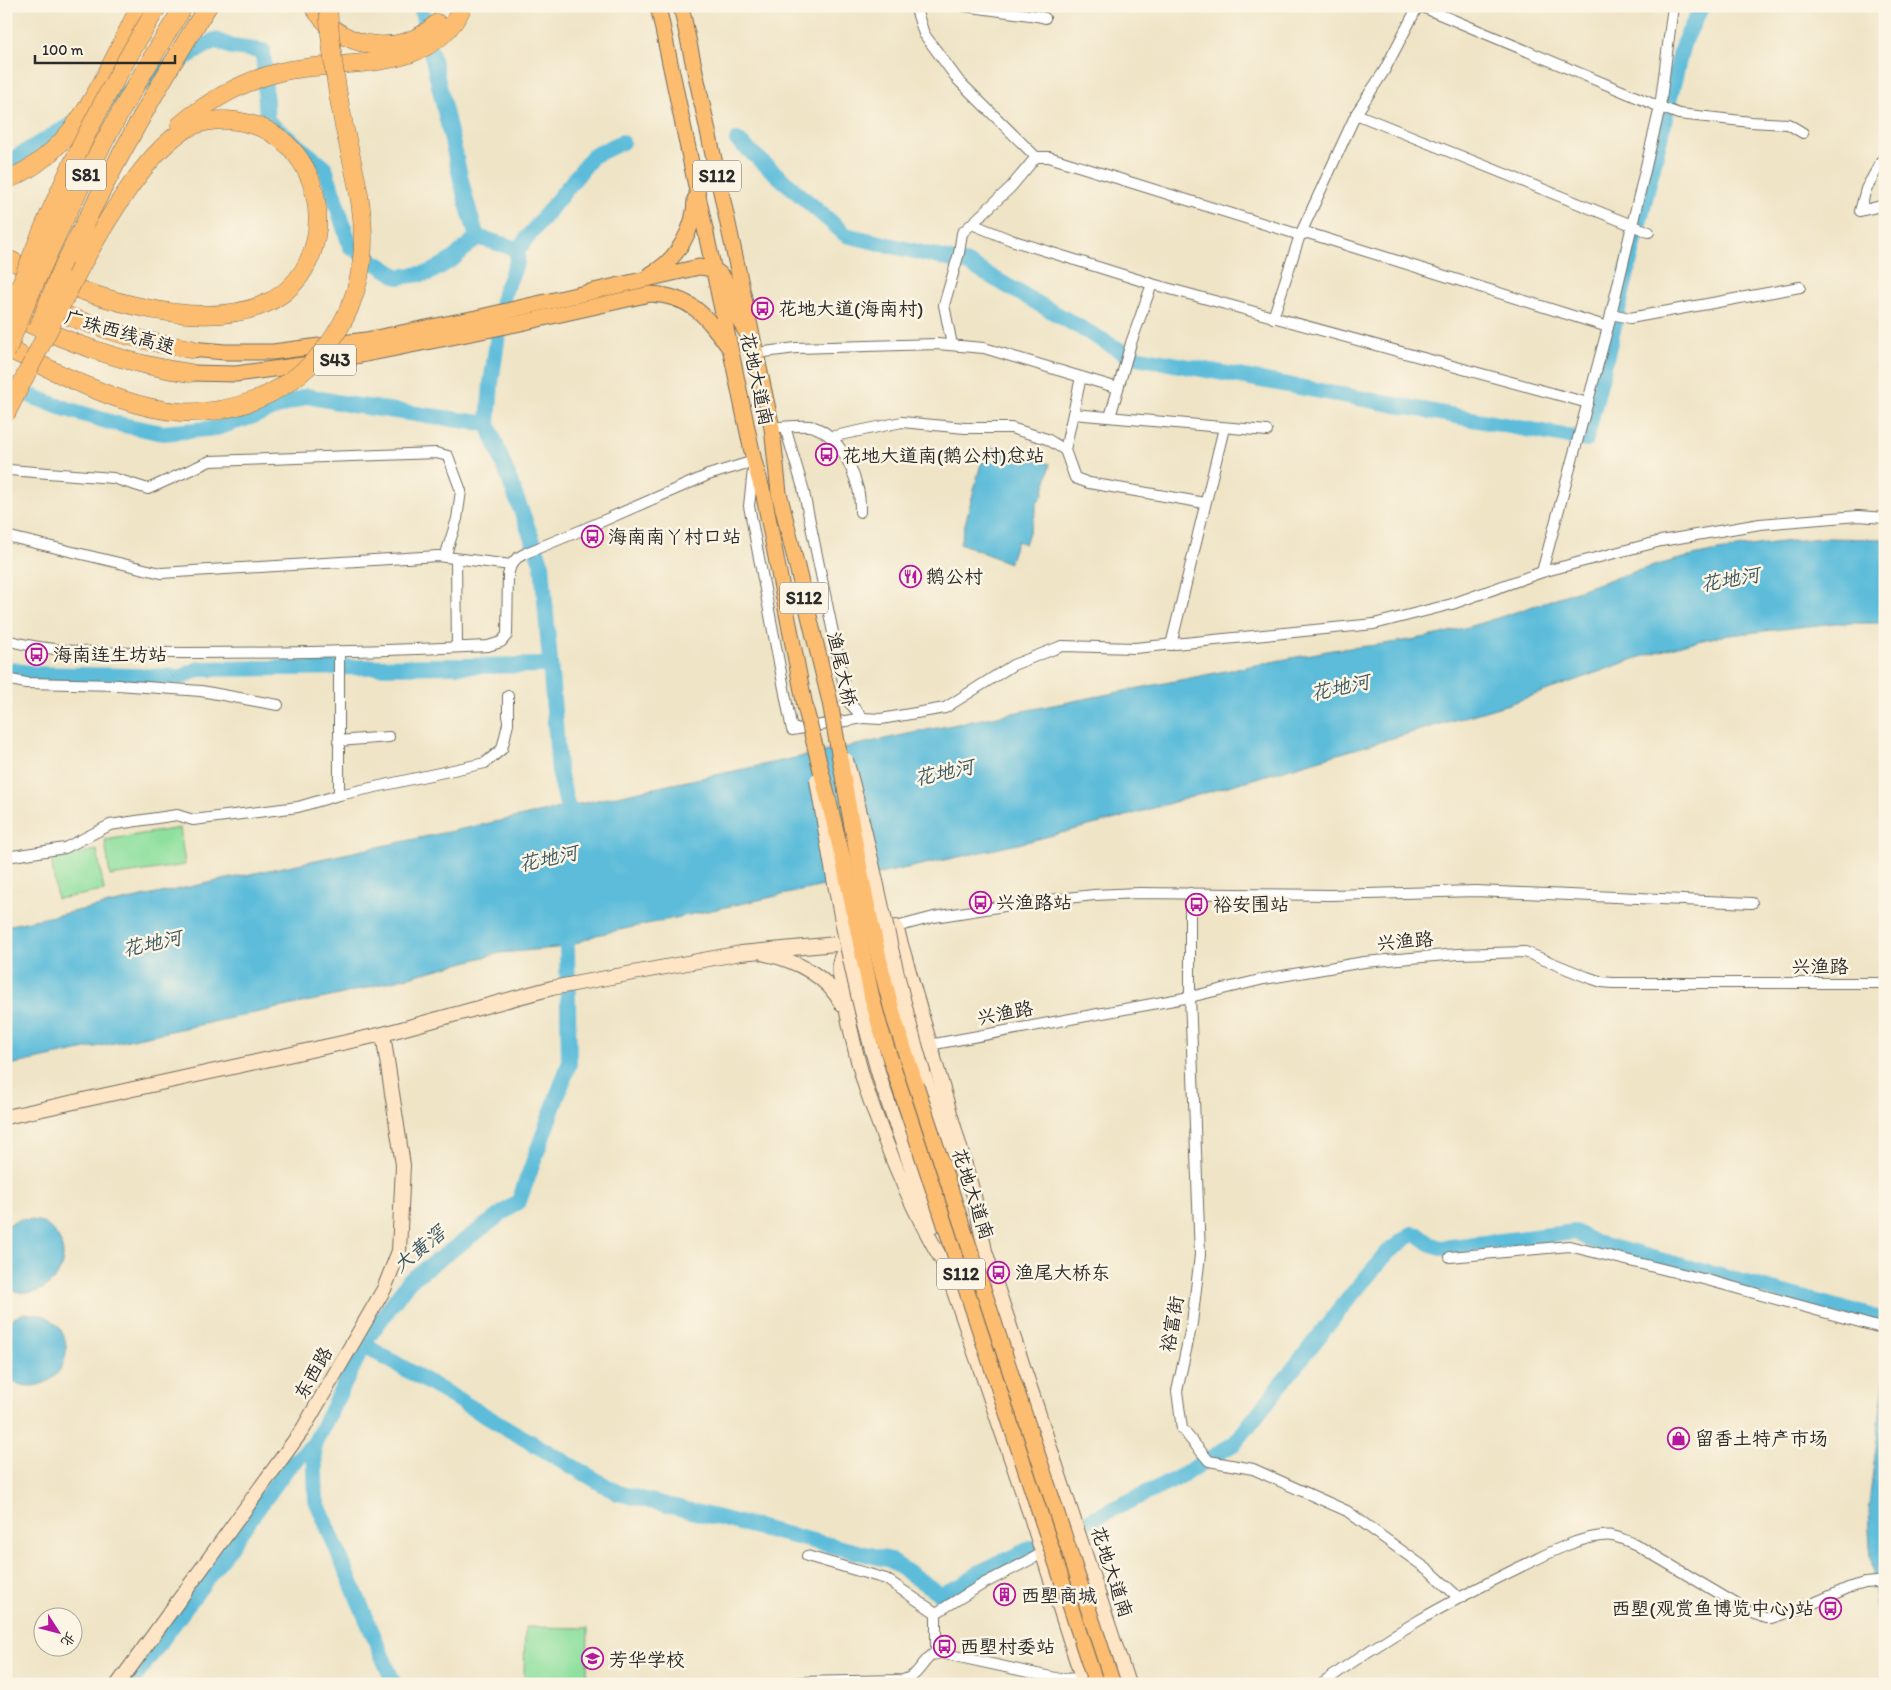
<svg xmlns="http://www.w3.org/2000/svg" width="1891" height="1690" font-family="Itim,'LXGW WenKai TC',sans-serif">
	<rect width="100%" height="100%" fill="#fcf5e5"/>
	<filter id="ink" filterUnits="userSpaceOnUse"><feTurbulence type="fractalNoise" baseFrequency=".02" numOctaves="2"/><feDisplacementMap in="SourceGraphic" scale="10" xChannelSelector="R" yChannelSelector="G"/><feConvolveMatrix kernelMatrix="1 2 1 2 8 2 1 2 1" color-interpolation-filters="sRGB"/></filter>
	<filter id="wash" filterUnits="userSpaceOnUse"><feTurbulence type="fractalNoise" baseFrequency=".0096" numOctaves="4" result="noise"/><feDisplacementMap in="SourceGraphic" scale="20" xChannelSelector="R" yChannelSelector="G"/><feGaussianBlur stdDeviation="1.12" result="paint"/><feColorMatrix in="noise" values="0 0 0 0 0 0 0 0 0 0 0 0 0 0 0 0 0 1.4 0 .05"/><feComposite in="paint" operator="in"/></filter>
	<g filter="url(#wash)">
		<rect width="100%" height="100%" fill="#efe4c6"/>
		<g fill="#8fe09f" stroke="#5d8665">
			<path d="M180 828 185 865 110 876 105 840Z"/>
			<path d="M97 850 104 891 57 899 51 858Z"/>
			<path d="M525 1627 588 1628 587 1679H524Z"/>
		</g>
		<g fill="#5bbcda" stroke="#437482">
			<path d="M998 447 1050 464 1043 495 1036 503V512L1025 544 1017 541 1009 563 960 543 983 456 987 449Z"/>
			<path d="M1822 538 1885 539V623H1835L1721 636 1688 643 1637 658 1509 704 1116 819 1018 844 596 935 567 947 500 953 339 995 6 1066V926L927 730 1332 650C1369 646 1405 642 1441 634 1516 616 1587 584 1661 564 1714 549 1768 543 1822 538Z"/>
			<path d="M21 1219C28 1220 38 1220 43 1223 87 1249 51 1312 6 1287V1226Z"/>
			<path d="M24 1313C31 1314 41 1314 47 1317 89 1342 56 1407 6 1379V1322Z"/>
			<path d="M1885 1375V1684L1870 1548 1868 1511Z"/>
		</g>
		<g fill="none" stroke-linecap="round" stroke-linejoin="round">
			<g stroke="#5bbcda" stroke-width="16">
				<path d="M421 6 425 25"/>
				<path d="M431 51 465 197 477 237"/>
				<path d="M97 110 215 40 232 47 263 51 267 121 325 168 350 246 398 277 429 273 453 259 477 237 518 249"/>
				<path d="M737 140 846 235 969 264 1130 356 1586 440 1683 44 1702 6"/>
				<path d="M6 163 74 123"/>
				<path d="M6 386 57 406 113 423 163 433 217 428 251 417 307 396 352 405 488 424"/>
				<path d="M6 669 34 674 181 677 199 669 550 665"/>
				<path d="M573 830 559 771 542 565 488 424 491 383 504 293 517 262 518 249 593 156 622 142"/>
				<path d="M364 1345 618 1493 890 1560 940 1594 961 1586 978 1573 1032 1548"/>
				<path d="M1063 1533 1176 1479 1235 1443 1353 1293 1388 1252 1412 1234 1419 1235 1434 1246 1442 1248 1575 1232 1596 1243 1874 1317"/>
				<path d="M130 1684 288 1467 314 1444"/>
				<path d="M394 1684 316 1500 314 1444 368 1337 409 1281 519 1201 569 1064 567 947 562 926"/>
			</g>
		</g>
	</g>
	<g filter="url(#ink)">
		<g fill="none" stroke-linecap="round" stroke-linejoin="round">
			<defs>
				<g id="street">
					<path d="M915 6 924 34 958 80 1036 157"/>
					<path d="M964 6 1037 16 1045 18"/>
					<path d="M1420 6 1660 107 1679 114 1751 122 1788 124 1803 133"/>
					<path d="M1356 114 1649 232"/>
					<path d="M1885 155 1866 189 1860 211 1885 205"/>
					<path d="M972 224 1011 240 1152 284 1588 403"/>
					<path d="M1611 314 1630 318 1800 287"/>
					<path d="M1273 318 1300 235 1356 114 1384 71 1418 6"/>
					<path d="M952 345 944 305 959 253 962 233 1011 187 1036 157H1049L1300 235 1308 233 1608 327"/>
					<path d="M756 353 796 348 937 344 984 348 1118 388"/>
					<path d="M1081 377 1065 450 1075 478 1089 483 1205 503"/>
					<path d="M1073 414 1267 431"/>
					<path d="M1110 417 1131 343 1152 284"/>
					<path d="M779 427C790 427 804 424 814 427 838 435 852 466 858 489 860 496 860 504 860 512"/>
					<path d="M785 427 803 488 847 700 863 718 881 719 945 708 1013 665 1062 646 1135 648 1374 624 1452 604 1542 572 1661 541 1760 524 1858 516 1885 518"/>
					<path d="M830 437 902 422 965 428H1011L1047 439 1065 450"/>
					<path d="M6 468 9 470 113 478 148 489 210 461 436 453 448 456 461 491 457 519 445 557"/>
					<path d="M6 536 161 573 438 556 511 565"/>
					<path d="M456 559 457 647"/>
					<path d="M1542 572 1608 327 1660 107 1673 6"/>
					<path d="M6 640C65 656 127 652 187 653 288 653 388 651 488 646L501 642 507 635 508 575 511 565 517 558 526 553 582 530 708 475 754 461 749 506 792 730 863 718"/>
					<path d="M1171 645 1224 428"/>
					<path d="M6 679 26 683 118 685 201 691 278 705"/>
					<path d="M338 741 389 737"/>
					<path d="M339 795V651"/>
					<path d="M6 857 65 848 110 825 177 815 193 820 298 807 339 795 485 763 502 749 508 724V696"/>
					<path d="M1190 893V997L1200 1255 1192 1323 1177 1391 1182 1429 1209 1461 1253 1469 1347 1511 1431 1572 1459 1598"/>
					<path d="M896 927 934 917 1024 903 1094 895 1139 893 1331 895 1476 891 1752 903"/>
					<path d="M929 1045 1190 997 1264 979 1364 962 1458 954 1525 952 1587 977 1602 982 1613 983H1885"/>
					<path d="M1450 1257 1569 1246 1707 1280 1885 1329"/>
					<path d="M807 1556 886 1579 936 1613"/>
					<path d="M936 1653V1613L983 1584 1043 1553"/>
					<path d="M782 1684 801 1682 903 1680C919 1676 920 1664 932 1655L941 1653 1060 1679 1082 1678 1114 1668"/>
					<path d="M1322 1684C1384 1637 1451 1601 1520 1567 1546 1555 1573 1539 1602 1536 1614 1534 1624 1540 1635 1544L1748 1611 1765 1618H1771L1805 1607 1848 1588 1865 1583 1885 1581"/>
				</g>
				<g id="secondary">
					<path d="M854 941C844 949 839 957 839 970 846 1007 854 1052 866 1088 887 1149 912 1211 945 1265L1030 1514 1084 1684"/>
					<path d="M765 954C795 960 828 976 842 1005"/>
					<path d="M924 1075 958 1173"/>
					<path d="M882 1085 932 1226"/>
					<path d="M6 1117 383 1034 552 988 741 953 836 944 863 938 896 927 974 1196 985 1251 1128 1684"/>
					<path d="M118 1684 303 1429 384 1289 399 1251 403 1165 383 1034"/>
				</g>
				<g id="primary">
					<path d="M658 6 754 461 764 496 805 706"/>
					<path d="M681 6 772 428 779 493 830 702"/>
					<path d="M651 274C677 260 695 229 695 199"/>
					<path d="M191 349 225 352H273L366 340 476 318 699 267C731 269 726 289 735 312 738 319 743 327 747 333"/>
					<path d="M190 373 236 374 331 361 521 323 650 294C691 296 705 315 728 346"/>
				</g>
				<g id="highway">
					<path d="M313 6C339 50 401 59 437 23"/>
					<path d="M180 125C209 101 243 81 280 72 342 57 431 78 463 6"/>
					<path d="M6 180C79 152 107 70 140 6"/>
					<path d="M6 258C72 292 195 336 267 303 343 267 330 145 250 124 229 118 204 118 184 130 144 155 103 226 80 268"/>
					<path d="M59 275C104 183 152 93 208 6"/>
					<path d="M6 289C66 317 125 340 191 349"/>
					<path d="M7 313C65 342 125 364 190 373"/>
					<path d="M6 348 62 375"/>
				</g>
			</defs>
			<use href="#street" stroke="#706c61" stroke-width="12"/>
			<use href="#secondary" stroke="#706c61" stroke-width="16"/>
			<use href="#primary" stroke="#706c61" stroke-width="17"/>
			<use href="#highway" stroke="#706c61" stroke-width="19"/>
			<use href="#street" stroke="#fff" stroke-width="10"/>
			<use href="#secondary" stroke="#fee5c5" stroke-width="14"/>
			<use href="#primary" stroke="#fcbd6f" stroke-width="15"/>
			<use href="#highway" stroke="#fcbd6f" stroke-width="18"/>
			<defs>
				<g id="secondary-bridge">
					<path d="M846 760C876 864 892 972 924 1075"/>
					<path d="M817 780C834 883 852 985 882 1085"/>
				</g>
				<g id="primary-bridge">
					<path d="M830 702C849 809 866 917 895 1021L1113 1684"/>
					<path d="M805 706 843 859 872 998 880 1027 1096 1684"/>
				</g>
				<g id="highway-bridge">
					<path d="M9 316C47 209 98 104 158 6"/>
					<path d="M38 328 59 275"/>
					<path d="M6 353C53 232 114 116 184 6"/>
					<path d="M62 375C99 392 139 409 180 412 281 418 364 339 363 238 363 200 352 163 344 126 336 87 330 47 328 6"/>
					<path d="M6 414 80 268"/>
				</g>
			</defs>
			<use href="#secondary-bridge" stroke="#706c61" stroke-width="16" stroke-linecap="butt"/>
			<use href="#primary-bridge" stroke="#706c61" stroke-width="17" stroke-linecap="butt"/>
			<use href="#highway-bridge" stroke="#706c61" stroke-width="19" stroke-linecap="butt"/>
			<use href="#secondary-bridge" stroke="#fee5c5" stroke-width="14"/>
			<use href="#primary-bridge" stroke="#fcbd6f" stroke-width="15"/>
			<use href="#highway-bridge" stroke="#fcbd6f" stroke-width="18"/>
		</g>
	</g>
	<defs>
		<symbol id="bus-ring" viewBox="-11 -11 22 22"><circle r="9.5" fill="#fcf5e5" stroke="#b5179e" stroke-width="1.5"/><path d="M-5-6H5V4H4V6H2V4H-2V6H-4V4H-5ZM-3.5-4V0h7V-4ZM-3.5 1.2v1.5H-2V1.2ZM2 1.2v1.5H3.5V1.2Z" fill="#b5179e"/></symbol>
		<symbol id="restaurant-ring" viewBox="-11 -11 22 22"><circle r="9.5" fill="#fcf5e5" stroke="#b5179e" stroke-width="1.5"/><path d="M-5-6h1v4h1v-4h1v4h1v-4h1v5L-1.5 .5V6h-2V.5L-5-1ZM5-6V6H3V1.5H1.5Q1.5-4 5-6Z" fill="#b5179e"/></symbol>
		<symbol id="shop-ring" viewBox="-11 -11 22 22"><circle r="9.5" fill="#fcf5e5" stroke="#b5179e" stroke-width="1.5"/><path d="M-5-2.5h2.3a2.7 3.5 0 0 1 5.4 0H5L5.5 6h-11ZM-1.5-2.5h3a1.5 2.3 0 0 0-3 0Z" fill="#b5179e"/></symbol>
		<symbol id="building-ring" viewBox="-11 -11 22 22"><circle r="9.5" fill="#fcf5e5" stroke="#b5179e" stroke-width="1.5"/><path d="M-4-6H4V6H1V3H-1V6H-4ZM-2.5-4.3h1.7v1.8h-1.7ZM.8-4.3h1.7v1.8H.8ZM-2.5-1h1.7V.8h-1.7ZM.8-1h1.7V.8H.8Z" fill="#b5179e"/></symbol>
		<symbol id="school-ring" viewBox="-11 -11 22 22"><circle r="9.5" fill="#fcf5e5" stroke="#b5179e" stroke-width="1.5"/><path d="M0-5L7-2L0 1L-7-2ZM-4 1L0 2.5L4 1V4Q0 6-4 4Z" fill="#b5179e"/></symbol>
	</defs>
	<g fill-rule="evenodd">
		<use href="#bus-ring" x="750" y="296" width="25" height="25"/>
		<use href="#bus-ring" x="814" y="442" width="25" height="25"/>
		<use href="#bus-ring" x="580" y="524" width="25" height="25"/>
		<use href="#restaurant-ring" x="898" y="564" width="25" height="25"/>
		<use href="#bus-ring" x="24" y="642" width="25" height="25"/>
		<use href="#bus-ring" x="968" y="890" width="25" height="25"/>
		<use href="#bus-ring" x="1184" y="892" width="25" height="25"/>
		<use href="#bus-ring" x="986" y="1260" width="25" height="25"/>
		<use href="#shop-ring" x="1666" y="1426" width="25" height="25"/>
		<use href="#building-ring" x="992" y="1582" width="25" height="25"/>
		<use href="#bus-ring" x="1818" y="1596" width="25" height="25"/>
		<use href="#bus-ring" x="932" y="1634" width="25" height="25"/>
		<use href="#school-ring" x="580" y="1646" width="25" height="25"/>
	</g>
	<g text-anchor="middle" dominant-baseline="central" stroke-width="5" stroke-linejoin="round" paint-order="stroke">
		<g fill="#fcf5e5" stroke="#6a6863" stroke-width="1">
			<rect x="66" y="159.5" width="40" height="31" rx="4"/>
			<rect x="693" y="160.5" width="48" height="31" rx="4"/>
			<rect x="314" y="344.5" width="42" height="31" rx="4"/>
			<rect x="780" y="582.5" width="48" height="31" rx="4"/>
			<rect x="937" y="1258.5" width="48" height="31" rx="4"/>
		</g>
		<g font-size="18" font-weight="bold" fill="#2b2b2b">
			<text x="86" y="175">S81</text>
			<text x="717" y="176">S112</text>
			<text x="335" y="360">S43</text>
			<text x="804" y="598">S112</text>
			<text x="961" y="1274">S112</text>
		</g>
		<g font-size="19" fill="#2b2b2b" stroke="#fcf5e5" text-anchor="start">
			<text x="778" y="308">花地大道(海南村)</text>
			<text x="842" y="455">花地大道南(鹅公村)总站</text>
			<text x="608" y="536">海南南丫村口站</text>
			<text x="926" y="576">鹅公村</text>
			<text x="53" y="654">海南连生坊站</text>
			<text x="996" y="902">兴渔路站</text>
			<text x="1213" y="904">裕安围站</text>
			<text x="1015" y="1272">渔尾大桥东</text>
			<text x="1695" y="1438">留香土特产市场</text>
			<text x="1021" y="1595">西塱商城</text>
			<text x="1814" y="1608" text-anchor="end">西塱(观赏鱼博览中心)站</text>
			<text x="960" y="1646">西塱村委站</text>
			<text x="609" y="1659">芳华学校</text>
		</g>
		<g font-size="19" fill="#2b2b2b" stroke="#fcf5e5">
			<text transform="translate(120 332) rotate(16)">广珠西线高速</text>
			<text transform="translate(757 379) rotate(78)">花地大道南</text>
			<text transform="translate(842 669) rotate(77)">渔尾大桥</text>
			<text transform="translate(1405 941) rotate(-5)">兴渔路</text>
			<text x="1820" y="966">兴渔路</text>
			<text transform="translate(1005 1013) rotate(-11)">兴渔路</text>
			<text transform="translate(973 1194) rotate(72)">花地大道南</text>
			<text transform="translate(1172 1324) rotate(-80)">裕富街</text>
			<text transform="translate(313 1373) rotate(-60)">东西路</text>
			<text transform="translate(1112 1572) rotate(72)">花地大道南</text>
		</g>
		<g font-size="20" font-style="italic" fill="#395660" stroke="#fcf5e5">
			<text transform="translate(1730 579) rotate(-10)">花地河</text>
			<text transform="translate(1340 687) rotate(-12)">花地河</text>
			<text transform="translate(944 772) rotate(-12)">花地河</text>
			<text transform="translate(548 858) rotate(-12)">花地河</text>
			<text transform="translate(152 943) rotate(-12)">花地河</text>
			<text transform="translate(419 1249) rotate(-39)">大黄滘</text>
		</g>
	</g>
	<rect width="1891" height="1690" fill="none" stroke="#fcf5e5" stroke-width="25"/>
	<g transform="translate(58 1632) rotate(126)"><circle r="24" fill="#fcf5e5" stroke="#a8a49b"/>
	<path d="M0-4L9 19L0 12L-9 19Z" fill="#b5179e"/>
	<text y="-8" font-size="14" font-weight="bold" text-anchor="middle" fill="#2b2b2b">北</text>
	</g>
	<path d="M35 55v8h140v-8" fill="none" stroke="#2b2b2b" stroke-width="2.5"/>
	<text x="42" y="55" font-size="15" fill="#2b2b2b" stroke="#fcf5e5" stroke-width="4" paint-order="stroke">100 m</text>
</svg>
